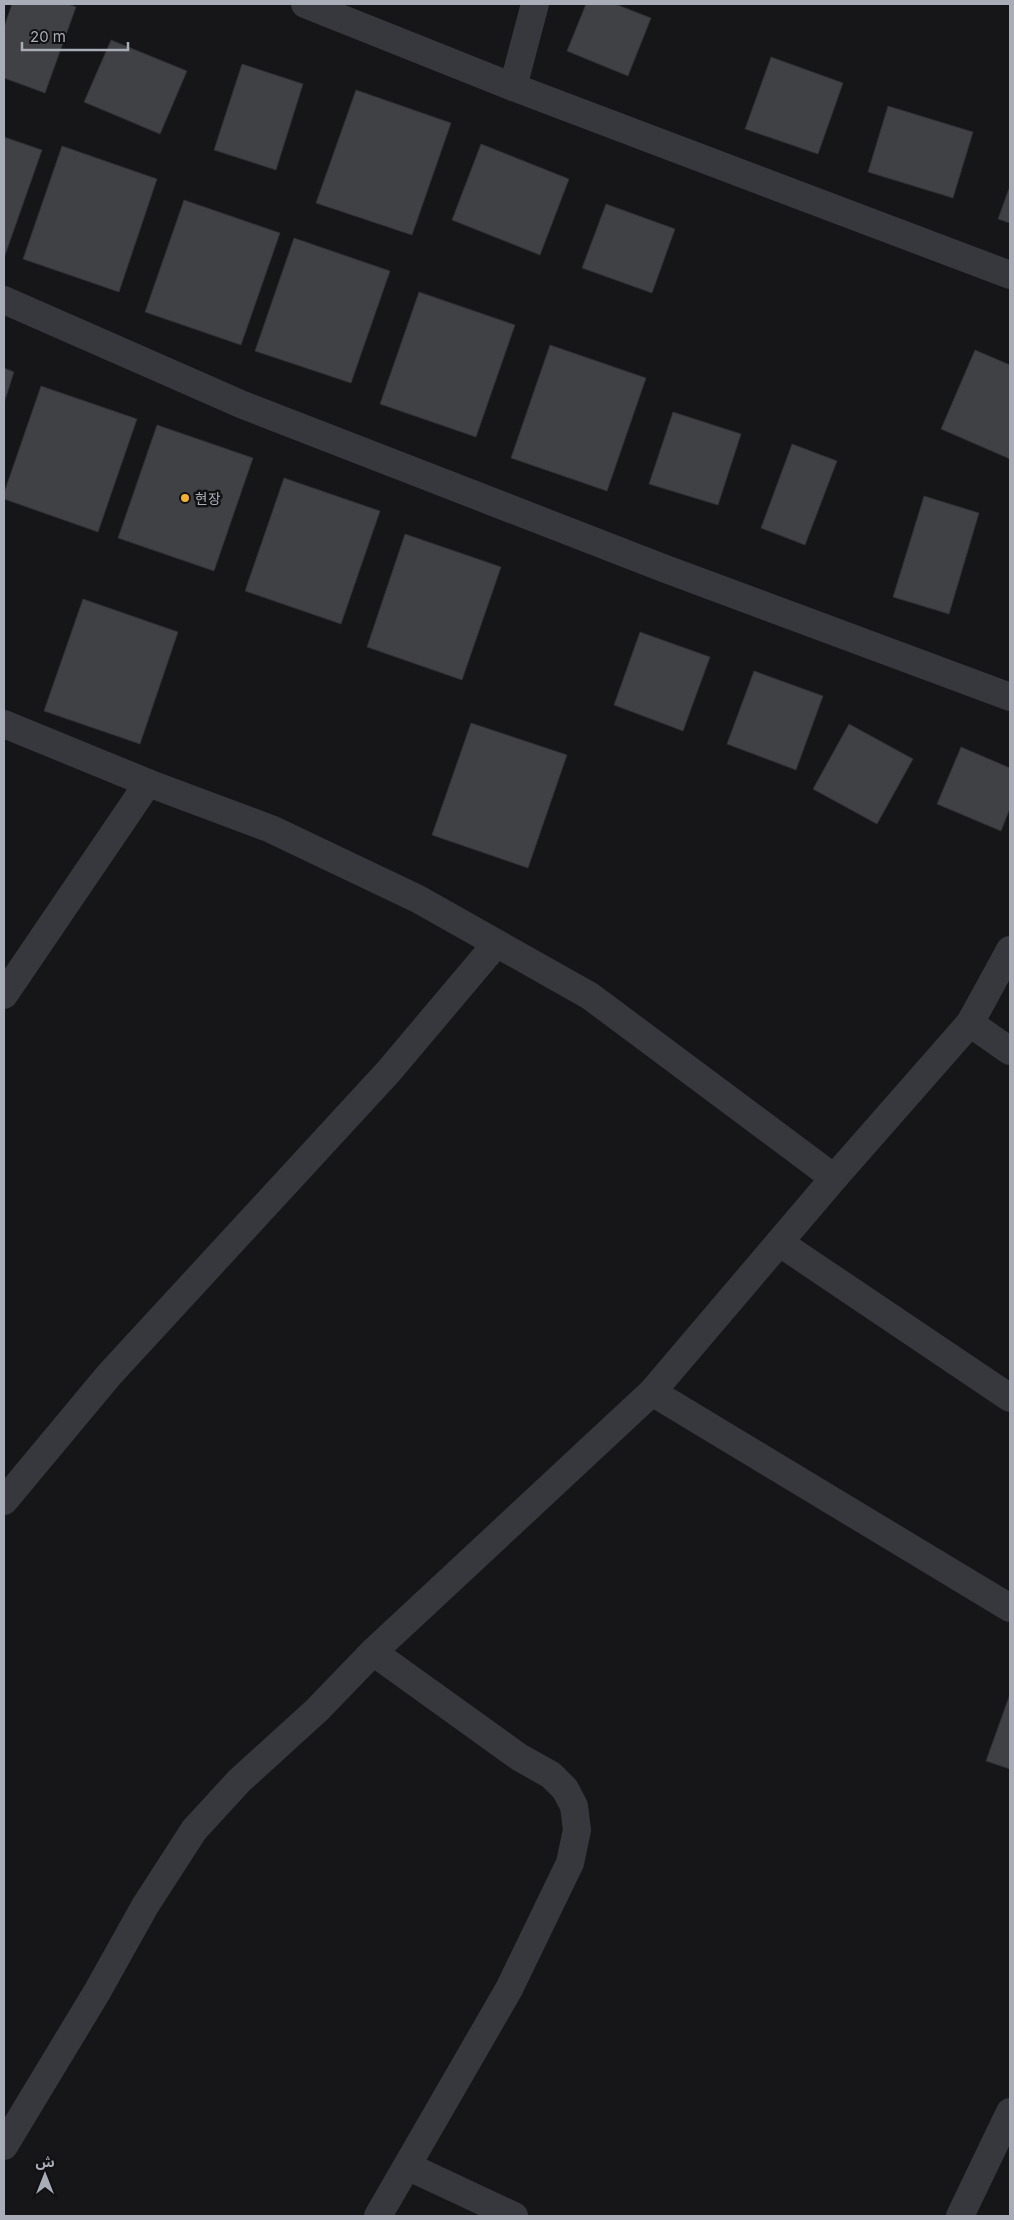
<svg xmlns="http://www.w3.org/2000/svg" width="1014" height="2220" font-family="Inter,'Noto Sans Arabic','Noto Sans KR',sans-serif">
	<rect width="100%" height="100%" fill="#161618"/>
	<g fill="#404145" stroke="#303034">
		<path d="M12 4H68L76 7 45 93 4 78V27Z"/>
		<path d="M586 4H615L651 18 628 76 567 51Z"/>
		<path d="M111 40 187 71 160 134 84 102Z"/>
		<path d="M771 57 843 83 818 154 745 129Z"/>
		<path d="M242 64 303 84 276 170 214 150Z"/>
		<path d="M356 90 451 123 412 235 316 203Z"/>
		<path d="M888 106 973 132 953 198 868 172Z"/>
		<path d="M4 137 42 150 4 258Z"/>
		<path d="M481 144 569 179 540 255 452 220Z"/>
		<path d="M62 146 157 179 119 292 23 259Z"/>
		<path d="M1010 186V223L998 219Z"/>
		<path d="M184 200 280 233 241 345 145 312Z"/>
		<path d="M606 204 675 229 652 293 582 268Z"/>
		<path d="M294 238 390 271 351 383 255 351Z"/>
		<path d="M419 292 515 325 476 437 380 404Z"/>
		<path d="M550 345 646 378 607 491 511 458Z"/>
		<path d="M975 350 1010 365V459L941 429Z"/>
		<path d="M4 368 14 372 4 403Z"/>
		<path d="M41 386 137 419 98 532 4 499V493Z"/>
		<path d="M673 412 741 434 718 505 649 484Z"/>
		<path d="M157 425 253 458 214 571 118 538Z"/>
		<path d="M792 444 837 461 805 545 761 528Z"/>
		<path d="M284 478 380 511 341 624 245 591Z"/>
		<path d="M924 496 979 513 949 614 893 597Z"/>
		<path d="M405 534 501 567 462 680 367 647Z"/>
		<path d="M83 599 178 632 140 744 44 711Z"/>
		<path d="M640 632 710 657 683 731 614 705Z"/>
		<path d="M754 671 823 696 796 770 727 744Z"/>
		<path d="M471 723 567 755 528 868 432 835Z"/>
		<path d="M849 724 913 759 877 824 813 789Z"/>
		<path d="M961 747 1010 768V808L1001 831 937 804Z"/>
		<path d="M1010 1694V1769L986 1761Z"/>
	</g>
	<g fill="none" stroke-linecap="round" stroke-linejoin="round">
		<g stroke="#37383d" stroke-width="28">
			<path d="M305 4 513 87 1010 275"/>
			<path d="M513 87 535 4"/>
			<path d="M4 300 243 405 663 568 1010 697"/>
			<path d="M4 724 148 783 271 829 418 899 590 996 834 1178"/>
			<path d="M4 995 148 783"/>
			<path d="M970 1023 1010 1051"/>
			<path d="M780 1243 1010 1398"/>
			<path d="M652 1392 1010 1608"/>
			<path d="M4 1501 109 1375 389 1071 496 944"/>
			<path d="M373 1652 519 1757 551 1775 565 1789 574 1806 577 1830 570 1863 509 1989 378 2216"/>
			<path d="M4 2146 97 1992 145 1906 194 1830 239 1781 317 1710 373 1652 652 1392 834 1178 970 1023 1010 950"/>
			<path d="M407 2166 514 2216"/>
			<path d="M960 2216 1010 2112"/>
		</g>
	</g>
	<circle fill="#f2b134" stroke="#111113" stroke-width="2" cx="185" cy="498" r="5"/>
	<g text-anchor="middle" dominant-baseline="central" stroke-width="5" stroke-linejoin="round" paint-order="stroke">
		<g font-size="14" fill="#a8adb8" stroke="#111113" text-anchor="start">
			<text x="195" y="498">현장</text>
		</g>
	</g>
	<rect width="1014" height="2220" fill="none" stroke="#a8adb8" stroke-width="10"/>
	<g transform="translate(45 2175)" stroke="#111113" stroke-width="4" paint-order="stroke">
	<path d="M0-4L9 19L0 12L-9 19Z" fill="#a8adb8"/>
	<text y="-8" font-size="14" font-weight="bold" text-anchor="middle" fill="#a8adb8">ش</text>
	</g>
	<path d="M22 42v8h106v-8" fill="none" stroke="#a8adb8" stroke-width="2.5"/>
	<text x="30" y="42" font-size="15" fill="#a8adb8" stroke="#111113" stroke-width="4" paint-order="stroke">20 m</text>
</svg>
